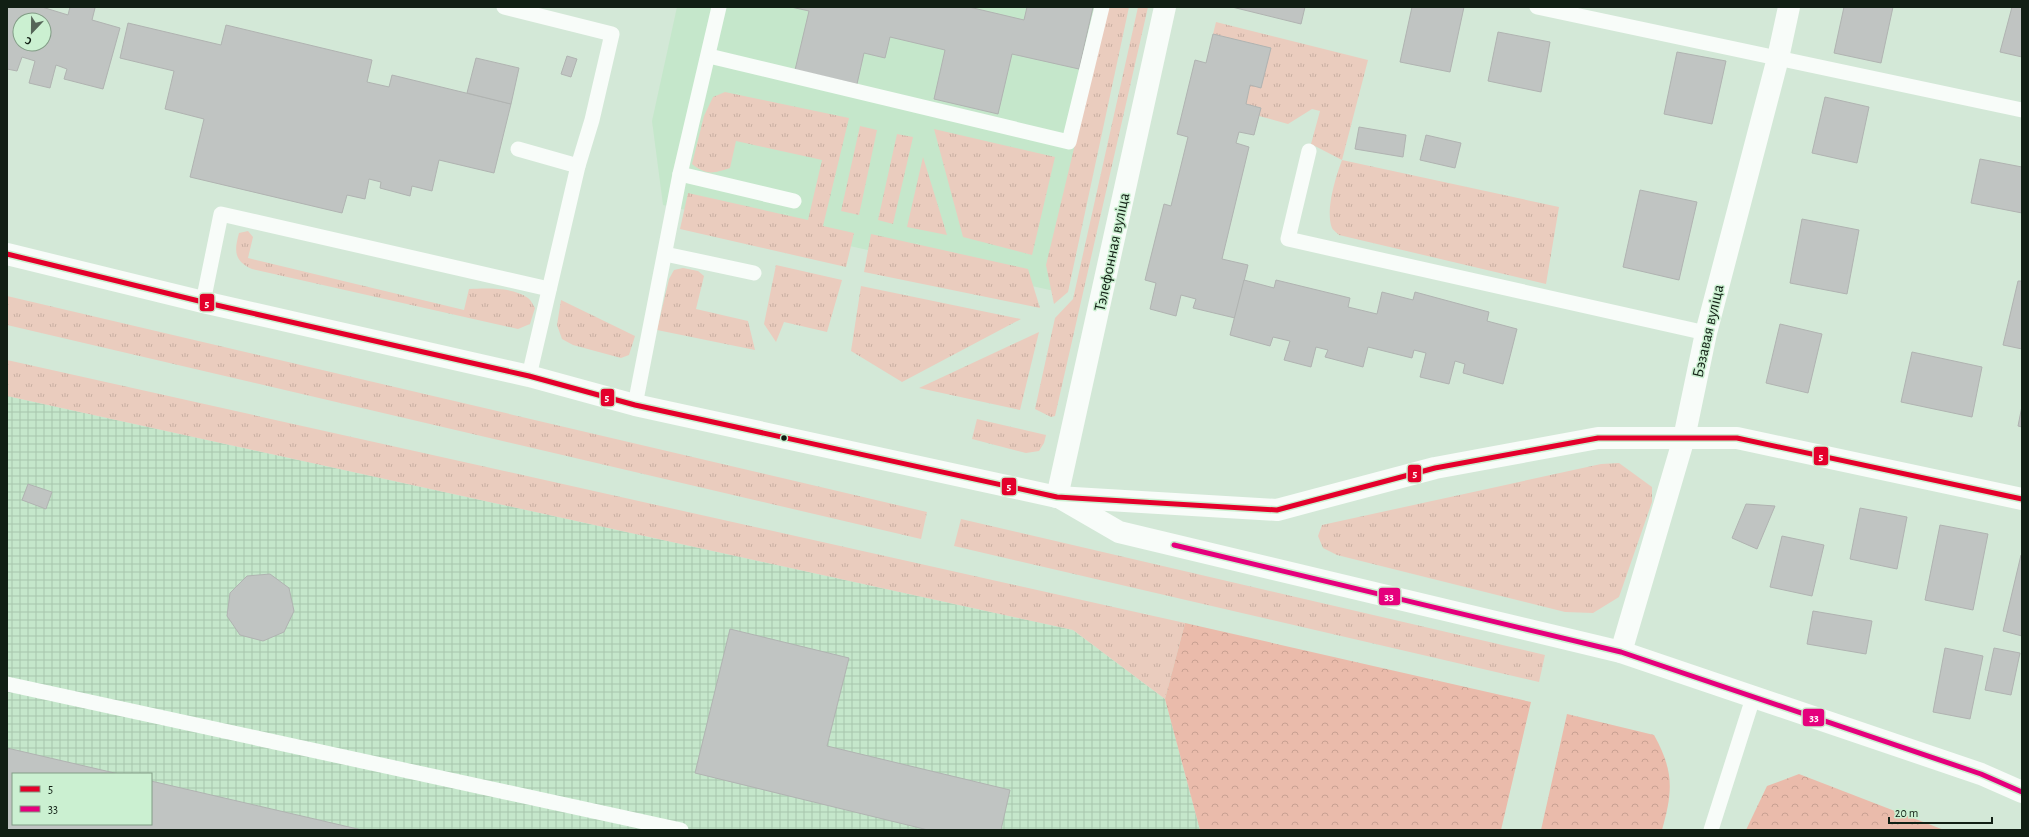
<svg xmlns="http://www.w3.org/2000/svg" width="2029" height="837" font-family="'Alegreya Sans',sans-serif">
	<defs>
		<pattern id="industrial-grid" width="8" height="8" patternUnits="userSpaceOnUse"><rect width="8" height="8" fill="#c5e7cb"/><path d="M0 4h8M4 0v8" fill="none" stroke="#a8c6ad"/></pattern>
		<pattern id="grass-tufts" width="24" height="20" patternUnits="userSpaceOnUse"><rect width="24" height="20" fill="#eaccbe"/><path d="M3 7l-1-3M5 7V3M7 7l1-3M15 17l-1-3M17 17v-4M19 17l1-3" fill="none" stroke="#c8afa2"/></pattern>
		<pattern id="forest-crowns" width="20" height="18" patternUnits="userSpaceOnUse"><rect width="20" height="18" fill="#eabbab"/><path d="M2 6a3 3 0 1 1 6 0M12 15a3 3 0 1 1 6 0" fill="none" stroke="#c8a092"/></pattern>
	</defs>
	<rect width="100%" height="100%" fill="#d3e8d7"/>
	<path fill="#c5e7cb" d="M677 7H1126L1059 292 663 205 652 121Z"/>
	<path fill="url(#industrial-grid)" fill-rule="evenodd" d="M7 396 1073 630 1165 699 1200 830H7ZM13 774H151V824H13Z"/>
	<g fill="url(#grass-tufts)">
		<path d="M1108 7H1129L1068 292 1054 304 1046 265Z"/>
		<path d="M1138 7H1148L1055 416 1051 417 1035 409 1055 318 1073 299Z"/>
		<path d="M1216 22 1368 60 1342 160 1559 207 1546 284 1339 235C1337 233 1333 230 1332 228 1325 211 1336 176 1342 160L1311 144 1320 111 1312 109 1288 124 1259 116 1261 108 1246 104 1250 85 1270 48 1213 34Z"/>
		<path d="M725 92 849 118 823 226 854 233 846 267 680 229 688 193 808 220 822 160 736 141 730 168C714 173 707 176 692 164L704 116 713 97Z"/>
		<path d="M860 126 877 130 859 215 841 211Z"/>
		<path d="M934 129 1055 157 1032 255 963 237Z"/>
		<path d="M897 134 913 137 893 224 878 220Z"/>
		<path d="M923 157 947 235 907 227Z"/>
		<path d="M248 231 253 237 248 258 464 310 469 289C487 288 513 287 528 298 531 300 533 305 535 308L530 324 518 329 252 269C234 261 234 251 239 233Z"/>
		<path d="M871 234 1028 269 1040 308 864 272Z"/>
		<path d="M776 265 842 280 827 332 784 322 776 342 764 324Z"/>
		<path d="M683 268 698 271 704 276 696 309 748 321 755 350 657 330 669 279 674 270Z"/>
		<path d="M861 286 1021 319 902 382 851 351Z"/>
		<path d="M7 296 927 512 921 539 7 325Z"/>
		<path d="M561 300 635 336 629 355 621 358 573 345 562 339 557 325Z"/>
		<path d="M1039 332 1020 410 919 388Z"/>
		<path d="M7 360 1185 623 1165 699 1073 630 7 396Z"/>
		<path d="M977 419 1046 435 1044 443 1039 451 1026 453 972 439Z"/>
		<path d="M1619 463 1652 487V502L1619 597 1593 613 1565 612 1337 555 1323 548 1318 536 1322 525 1601 464Z"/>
		<path d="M961 519 1545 655 1539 682 954 546Z"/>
	</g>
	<g fill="url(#forest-crowns)">
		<path d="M1185 623 1531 702 1501 830H1200L1165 699Z"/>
		<path d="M1567 714 1654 735C1674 771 1673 791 1662 830H1541Z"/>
		<path d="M1799 774 1944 830H1746L1767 786Z"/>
	</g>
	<g fill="#c0c4c2" stroke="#b0b3b1" fill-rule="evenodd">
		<path d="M7 7H42L68 15 70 7H93L95 8 92 20 120 28 103 89 64 79 67 69 56 65 50 88 29 83 35 61 22 57 17 71 7 69ZM20 20H44V44H20Z"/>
		<path d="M791 7H969L1024 20 1027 7H1093L1079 69 1012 54 998 114 934 99 945 50 890 37 885 58 864 53 857 84 795 70 809 11Z"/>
		<path d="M1232 7H1305L1301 24Z"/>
		<path d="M1412 7H1464L1450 72 1400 62Z"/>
		<path d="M1844 7H1893L1881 63 1834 53Z"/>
		<path d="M2012 7H2022V57L2000 52Z"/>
		<path d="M128 23 221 45 226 25 372 60 367 82 389 87 392 75 511 104 494 173 439 160 432 191 412 186 410 196 380 188 381 182 369 179 365 199 347 195 342 213 190 177 204 119 165 109 174 71 120 58Z"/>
		<path d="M1498 32 1550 42 1541 92 1488 81Z"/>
		<path d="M1213 34 1271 48 1261 88 1250 85 1246 104 1261 108 1254 135 1239 132 1236 143 1249 147 1222 259 1248 265 1235 318 1193 308 1196 299 1181 295 1176 316 1150 309 1156 283 1145 280 1164 204 1171 206 1188 137 1177 134 1195 60 1206 63Z"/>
		<path d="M1677 52 1726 61 1712 124 1664 114Z"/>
		<path d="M567 56 577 59 571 77 561 74Z"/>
		<path d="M476 58 519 68 511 104 467 93Z"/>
		<path d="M1825 97 1869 107 1857 163 1812 153Z"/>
		<path d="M1359 127 1406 135 1403 157 1355 149Z"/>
		<path d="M1426 135 1461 143 1455 168 1420 160Z"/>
		<path d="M1980 159 2022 167V213L1971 203Z"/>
		<path d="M1640 190 1697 202 1679 280 1623 267Z"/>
		<path d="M1802 219 1859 230 1847 294 1790 283Z"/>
		<path d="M1244 280 1274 288 1276 280 1350 298 1348 307 1377 314 1382 292 1413 300 1415 292 1489 312 1487 321 1517 329 1503 384 1463 373 1465 364 1455 361 1449 384 1420 377 1426 353 1414 350 1412 358 1368 347 1363 367 1325 357 1328 350 1316 347 1311 367 1284 360 1290 341 1273 337 1270 346 1230 335Z"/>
		<path d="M2018 281H2022V349L2003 345Z"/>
		<path d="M1780 324 1822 334 1808 393 1766 383Z"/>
		<path d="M1912 352 1982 367 1972 417 1901 402Z"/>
		<path d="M2022 406V427L2018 426Z"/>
		<path d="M28 484 52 492 46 509 22 500Z"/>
		<path d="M1746 504 1775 506 1757 549 1732 538Z"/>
		<path d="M1860 508 1907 517 1897 569 1850 559Z"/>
		<path d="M1940 525 1988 534 1973 610 1925 600Z"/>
		<path d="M1782 536 1824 545 1812 596 1770 587Z"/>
		<path d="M2021 555H2022V636L2003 631Z"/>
		<path d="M270 574 289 588 294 611 284 632 263 641 240 635 227 616 230 593 247 576Z"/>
		<path d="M1813 611 1872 621 1866 654 1807 644Z"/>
		<path d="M730 629 849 658 827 746 1010 790 1001 830H928L695 773Z"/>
		<path d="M1945 648 1983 656 1970 719 1933 712Z"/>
		<path d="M1994 648 2020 653 2011 695 1985 690Z"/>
		<path d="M7 748 119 774H13V824H151V781L362 830H7Z"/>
	</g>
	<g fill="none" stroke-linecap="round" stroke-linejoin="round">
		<g stroke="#f8fcf9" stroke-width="15">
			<path d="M504 7 612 34 592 120 578 166 529 376"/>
			<path d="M1537 7 2022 110"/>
			<path d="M709 56 1069 142 1102 7"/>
			<path d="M518 149 578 166"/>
			<path d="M1309 151 1288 239 1706 333"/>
			<path d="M680 174 794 201"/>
			<path d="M665 254 754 273"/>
			<path d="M203 302 221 214 549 289"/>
			<path d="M635 405 680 174 719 7"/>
			<path d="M7 684 681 830"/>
			<path d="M1711 830 1753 698"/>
		</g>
		<path stroke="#f8fcf9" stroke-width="22" d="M1621 652 1684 438 1706 333 1778 58 1789 7"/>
		<path stroke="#f8fcf9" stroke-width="22" d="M1057 497 1165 7"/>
		<g stroke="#f8fcf9" stroke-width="22">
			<path d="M7 254 203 302 529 376 635 405 1057 497 1277 510 1435 468 1598 438H1737L2022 499"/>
			<path d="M1062 499 1119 532 1621 652 1981 774 2022 792"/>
		</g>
		<defs>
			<path id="bus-1" d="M7 254 203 302 529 376 635 405 1057 497 1277 510 1435 468 1598 438H1737L2022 499"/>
			<path id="bus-2" d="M1174 545 1621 652 1981 774 2022 792"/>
		</defs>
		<use href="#bus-1" stroke="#cbf0d1" stroke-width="8"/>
		<use href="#bus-2" stroke="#cbf0d1" stroke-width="8"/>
		<use href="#bus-1" stroke="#e4002b" stroke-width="5"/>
		<use href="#bus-2" stroke="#e5007d" stroke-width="5"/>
	</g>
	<circle fill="#111f14" stroke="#cbf0d1" stroke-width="1.5" cx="784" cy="438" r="3.5"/>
	<g text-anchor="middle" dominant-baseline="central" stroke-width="3" stroke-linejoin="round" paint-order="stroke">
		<g font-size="16" fill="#111f14" stroke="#cbf0d1">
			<text transform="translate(1112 252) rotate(-78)">Тэлефонная вуліца</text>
			<text transform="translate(1708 331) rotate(-77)">Бэзавая вуліца</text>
		</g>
	</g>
	<g stroke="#cbf0d1" stroke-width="1.5">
		<rect x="199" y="293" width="16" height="19" rx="4" fill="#e4002b"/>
		<rect x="600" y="388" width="15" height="19" rx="4" fill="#e4002b"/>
		<rect x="1813" y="446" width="16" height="20" rx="4" fill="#e4002b"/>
		<rect x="1407" y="464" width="15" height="19" rx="4" fill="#e4002b"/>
		<rect x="1001" y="477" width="16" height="19" rx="4" fill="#e4002b"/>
		<rect x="1378" y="587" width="23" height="19" rx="4" fill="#e5007d"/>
		<rect x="1802" y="708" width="23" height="19" rx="4" fill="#e5007d"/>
	</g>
	<g font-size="11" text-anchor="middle" font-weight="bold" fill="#fff">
		<text x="207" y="307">5</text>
		<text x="607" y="401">5</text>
		<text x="1821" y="460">5</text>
		<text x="1415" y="477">5</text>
		<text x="1009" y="490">5</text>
		<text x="1389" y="600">33</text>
		<text x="1814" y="721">33</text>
	</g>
	<rect width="2029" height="837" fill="none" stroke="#111f14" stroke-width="16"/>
	<rect x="12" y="773" width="140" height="52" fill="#cbf0d1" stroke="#819c85"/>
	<rect x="20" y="786" width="20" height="6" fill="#e4002b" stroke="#819c85"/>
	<text x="48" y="793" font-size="12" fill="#111f14">5</text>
	<rect x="20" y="806" width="20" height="6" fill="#e5007d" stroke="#819c85"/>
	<text x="48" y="813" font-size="12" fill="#111f14">33</text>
	<g transform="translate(32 32) rotate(202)"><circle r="19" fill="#cbf0d1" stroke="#819c85"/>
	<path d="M0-3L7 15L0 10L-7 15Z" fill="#556558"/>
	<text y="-6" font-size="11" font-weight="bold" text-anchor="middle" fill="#111f14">С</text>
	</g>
	<path d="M1889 817v6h103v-6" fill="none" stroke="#111f14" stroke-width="2"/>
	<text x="1895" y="817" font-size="12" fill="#111f14" stroke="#cbf0d1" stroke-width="3" paint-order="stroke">20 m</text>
</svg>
